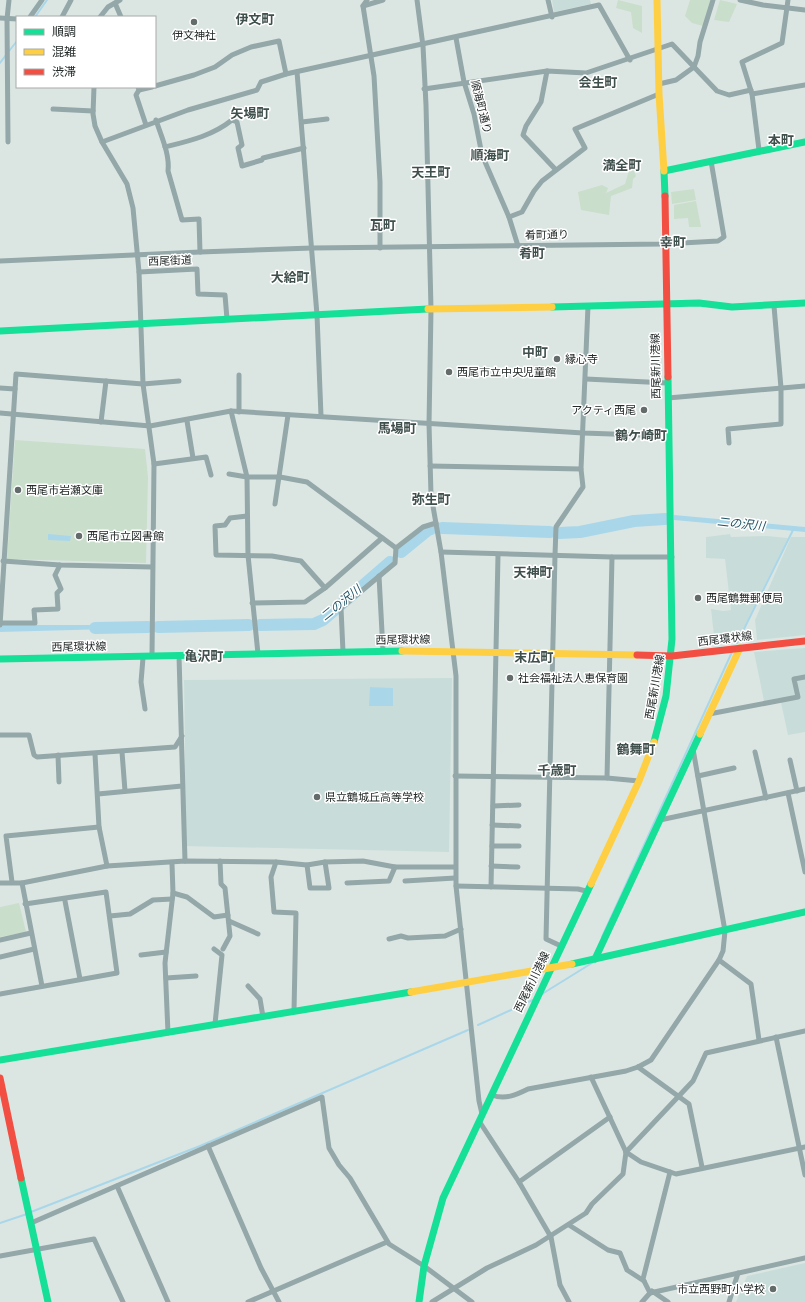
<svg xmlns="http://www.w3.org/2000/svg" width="805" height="1302" font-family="'Roboto Condensed','Noto Sans JP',sans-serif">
	<rect width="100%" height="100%" fill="#dbe6e3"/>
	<g fill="#c8ddd9">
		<path d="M552 0H590L591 4 554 12Z"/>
		<path d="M730 534 731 537 767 536 788 538 736 643 715 644 711 609 723 611 731 610 725 559 706 558V537Z"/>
		<path d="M791 537H805V635L757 640 755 620Z"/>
		<path d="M805 648V732L788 735 780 698 764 701 754 652Z"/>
		<path d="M452 678 449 852 183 846 185 748 184 680Z"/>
		<path d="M805 1263V1302H736L747 1276Z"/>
	</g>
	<g fill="#cadecc">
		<path d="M618 0 642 6V33L633 28 631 12 616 8Z"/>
		<path d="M690 0H711L703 26 692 23 685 16Z"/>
		<path d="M720 0 737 4 729 22 714 20Z"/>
		<path d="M631 164 636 176 633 179 632 188 611 196 609 215 581 210 578 192 602 185 608 188 606 193 625 184Z"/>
		<path d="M694 189 696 200 672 204 671 192Z"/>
		<path d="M696 201 701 227H689L688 218 674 219V205Z"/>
		<path d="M15 440 145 449 148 477 146 563 7 559Z"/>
		<path d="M19 903 26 932 0 937V907Z"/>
	</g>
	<g fill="#a9d7e9">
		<path d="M674 515 805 527V532L674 520Z"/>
		<path d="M48 534 71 536 70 541 48 540Z"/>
		<path d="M0 625H112L110 629 0 632Z"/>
		<path d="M370 687 393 688V706H369Z"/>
	</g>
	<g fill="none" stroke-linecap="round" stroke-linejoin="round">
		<g stroke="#a9d7e9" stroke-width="2">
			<path d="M35 17 47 0"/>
			<path d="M9 51 17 41"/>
			<path d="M0 63 6 55"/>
			<path d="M737 643 793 530"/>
			<path d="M602 937 732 652"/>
			<path d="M542 994 592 963"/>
			<path d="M478 1025 533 1000"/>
			<path d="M31 1212 200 1146 468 1030"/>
			<path d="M0 1223 27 1214"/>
		</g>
		<g stroke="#a9d7e9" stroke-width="12">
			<path d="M442 528 550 532"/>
			<path d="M559 533 580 532 634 521 665 519"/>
			<path d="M401 552 428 530 431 529"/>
			<path d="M260 625 314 624 323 620 390 562"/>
			<path d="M158 627 249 625"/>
			<path d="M95 628 148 627"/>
		</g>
		<g stroke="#94a7a9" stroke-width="5">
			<path d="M367 0 363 6 374 76 380 182V248"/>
			<path d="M417 0 423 46 426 105 431 309 429 424 431 495 441 552 456 676V886L479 1101 482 1114"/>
			<path d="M548 0 552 17"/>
			<path d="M740 0 763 5 805 10"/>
			<path d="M115 3 121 17"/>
			<path d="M363 6 383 0"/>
			<path d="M30 17 42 0"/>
			<path d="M62 17 71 0"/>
			<path d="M100 17 108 7 120 0"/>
			<path d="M0 18 17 19"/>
			<path d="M456 38 464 82 474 114 482 155 509 217 518 246"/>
			<path d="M547 71 541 102 526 126 523 135 556 170"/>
			<path d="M297 72 317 315 321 416"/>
			<path d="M659 84 676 80 694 67 698 56 700 42 713 0"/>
			<path d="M155 86 194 75 215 67 232 55 251 47 279 41 286 74"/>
			<path d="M94 87 93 114 95 126 102 142 127 184 133 208 139 272 143 384 154 464 152 656"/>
			<path d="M138 87 139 90 152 87"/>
			<path d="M424 89 547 71 586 73 672 44 717 91 729 95 751 90"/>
			<path d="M139 90 136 95 146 125"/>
			<path d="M752 94 805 85"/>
			<path d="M53 109 93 111"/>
			<path d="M156 120C161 136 170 154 168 171L182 220 199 219 200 252"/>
			<path d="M302 122 327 119"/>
			<path d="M8 142 7 19 9 0"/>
			<path d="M102 142 188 110 257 90 261 82 286 74 599 5 630 60"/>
			<path d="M165 147C189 141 212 136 232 120L237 122 242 145 238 148 242 166 262 160 263 158 304 148"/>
			<path d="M759 150 752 94 742 62 782 43 788 0"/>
			<path d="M509 217 522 212 534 191 542 181 585 148 575 129 659 94"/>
			<path d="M0 261 200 252 312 248 664 244 718 241 724 237 711 161"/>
			<path d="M139 272 197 269 198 294 225 295 227 319"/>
			<path d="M239 375V412"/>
			<path d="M586 379 667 383"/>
			<path d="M0 388 15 389"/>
			<path d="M668 398 805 386"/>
			<path d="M231 411 247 477 248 555 258 654"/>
			<path d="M0 413 150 426 231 411 583 433 669 436"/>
			<path d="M187 421 193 458"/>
			<path d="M101 422 106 381"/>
			<path d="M729 443 728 429 781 424V388L774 306"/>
			<path d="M154 464 206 457 211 475"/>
			<path d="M430 466 581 469"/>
			<path d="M229 474 247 477H280L307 482 396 548"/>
			<path d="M275 504 288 415"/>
			<path d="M247 516 230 518 225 525 215 526 216 555 272 556 301 561 325 588"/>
			<path d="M441 552 612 557H672"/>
			<path d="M3 561 60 565 152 567"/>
			<path d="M379 576 383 651"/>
			<path d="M252 603 305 602 325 588 382 538"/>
			<path d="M0 623H35L34 610 58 609 57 593 61 589 55 575 60 565"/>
			<path d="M0 625 16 374 143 384 179 381"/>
			<path d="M343 652 341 608 395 563 396 548 423 527 436 523"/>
			<path d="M179 656 185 861"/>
			<path d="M143 658 141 682 145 709"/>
			<path d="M709 714 798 697 794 679 805 677"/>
			<path d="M0 735H29L34 755 37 757 175 747 182 736"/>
			<path d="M122 752 125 791"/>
			<path d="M755 752 766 798"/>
			<path d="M95 754 99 827 107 866"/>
			<path d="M58 755 59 782"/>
			<path d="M790 760 797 791"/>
			<path d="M455 776 607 778 639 781"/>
			<path d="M698 776 734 768"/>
			<path d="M607 778 612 557"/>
			<path d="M788 793 805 872"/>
			<path d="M98 794 182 786"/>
			<path d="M493 806 519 805"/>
			<path d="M660 820 805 789"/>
			<path d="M492 825 519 826"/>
			<path d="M492 846H519"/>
			<path d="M220 861 221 884 225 888 230 936 223 949"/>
			<path d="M276 862 271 877 274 912 296 913 294 1011"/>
			<path d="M307 865 310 888H329L325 862"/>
			<path d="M491 866 518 867"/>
			<path d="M405 881 455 878"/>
			<path d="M12 882 6 836 99 827"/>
			<path d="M0 883H22L107 866 185 861 276 862 307 865 325 862 363 861 395 867H455"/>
			<path d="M22 883 42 986"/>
			<path d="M347 883 389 881 395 867"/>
			<path d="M456 886 578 889 586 891"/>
			<path d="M491 887 498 555"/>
			<path d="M173 893 187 897 214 917 228 915"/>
			<path d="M65 901 80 979"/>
			<path d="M110 916 130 914 153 900 172 899"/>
			<path d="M229 921 258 934"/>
			<path d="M389 939 401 936 408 938 445 936 461 929"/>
			<path d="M0 940 31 933"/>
			<path d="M561 946 546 939 555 555 556 527 583 487 581 469 588 306"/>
			<path d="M214 949 222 955 215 1024"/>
			<path d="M141 955 166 952"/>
			<path d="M0 957 34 949"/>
			<path d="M719 960 751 984 759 1040"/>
			<path d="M166 978 196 976"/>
			<path d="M248 986 260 999 263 1017"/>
			<path d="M0 994 117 973 106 892 25 904"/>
			<path d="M168 1033 165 963 173 893 172 864"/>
			<path d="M776 1037 805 1175"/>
			<path d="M638 1067 689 1104 702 1167"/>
			<path d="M492 1095C505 1100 516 1095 528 1089L626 1071 638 1067 651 1060 719 960 723 951 725 931 693 749"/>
			<path d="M479 1121 519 1182 551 1237 560 1285 569 1302"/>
			<path d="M208 1146 261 1268 279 1302"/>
			<path d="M626 1152 693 1081 706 1053 805 1031"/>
			<path d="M626 1152 641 1162 676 1174 805 1147"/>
			<path d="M670 1172 643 1279 650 1293 805 1258"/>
			<path d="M519 1182 610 1117"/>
			<path d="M117 1186 168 1302"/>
			<path d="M31 1223 322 1097 329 1148 339 1165 350 1178 389 1244 424 1266 472 1302"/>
			<path d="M569 1225 608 1250 620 1253 627 1270 644 1281"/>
			<path d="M0 1256 94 1239 123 1302"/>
			<path d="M652 1291 668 1302"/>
			<path d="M248 1302 387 1242"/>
			<path d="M432 1302 487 1268 536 1245 586 1213 592 1204 623 1174 626 1152 591 1077"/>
			<path d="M642 1302 650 1293"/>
			<path d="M729 1302 738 1273"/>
		</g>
		<g stroke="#16e098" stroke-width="7">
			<path d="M665 196 664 171 805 142"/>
			<path d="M552 307 699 303 732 307 805 303"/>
			<path d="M0 331 428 309"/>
			<path d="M0 659 402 651"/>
			<path d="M654 742 666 696 672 639 668 377"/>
			<path d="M595 959 700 734"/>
			<path d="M572 964 805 912"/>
			<path d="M0 1060 411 992"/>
			<path d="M21 1178 48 1302"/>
			<path d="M419 1302 424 1266 443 1198 591 884"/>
		</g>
		<g stroke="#ffcf43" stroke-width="7">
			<path d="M657 0 659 94 664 171"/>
			<path d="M428 309 552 307"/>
			<path d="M402 651 637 655"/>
			<path d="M700 734 740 648"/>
			<path d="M591 884 639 781 654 742"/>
			<path d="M411 992 572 964"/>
		</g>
		<g stroke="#f24e42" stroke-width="7">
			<path d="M665 196 668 377"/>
			<path d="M637 655 672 656 805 641"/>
			<path d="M0 1078 21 1178"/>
		</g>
	</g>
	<g fill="#636c6a" stroke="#fff" stroke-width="1.5">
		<circle cx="194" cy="22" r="4"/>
		<circle cx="557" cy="359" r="4"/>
		<circle cx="449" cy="372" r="4"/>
		<circle cx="644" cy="410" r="4"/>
		<circle cx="18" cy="490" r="4"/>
		<circle cx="79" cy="536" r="4"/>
		<circle cx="698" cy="598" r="4"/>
		<circle cx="510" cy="678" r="4"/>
		<circle cx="317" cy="797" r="4"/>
		<circle cx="773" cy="1289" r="4"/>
	</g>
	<g text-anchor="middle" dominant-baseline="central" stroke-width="3" stroke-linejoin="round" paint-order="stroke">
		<g font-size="11" fill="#232a29" stroke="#fff" text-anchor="start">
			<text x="194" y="35" text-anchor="middle">伊文神社</text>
			<text x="565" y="359">縁心寺</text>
			<text x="457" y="372">西尾市立中央児童館</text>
			<text x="636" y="410" text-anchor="end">アクティ西尾</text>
			<text x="26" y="490">西尾市岩瀬文庫</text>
			<text x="87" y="536">西尾市立図書館</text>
			<text x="706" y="598">西尾鶴舞郵便局</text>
			<text x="518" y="678">社会福祉法人恵保育園</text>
			<text x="325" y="797">県立鶴城丘高等学校</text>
			<text x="765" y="1289" text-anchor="end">市立西野町小学校</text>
		</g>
		<g font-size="11" fill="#232a29" stroke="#fff">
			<text transform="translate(481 107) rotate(76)">順海町通り</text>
			<text transform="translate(547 235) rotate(-1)">肴町通り</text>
			<text transform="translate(170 261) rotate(-2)">西尾街道</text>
			<text transform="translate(656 366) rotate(-91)">西尾新川港線</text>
			<text transform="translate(725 639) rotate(-7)">西尾環状線</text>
			<text transform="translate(403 640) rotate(-1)">西尾環状線</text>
			<text transform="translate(79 647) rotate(-1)">西尾環状線</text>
			<text transform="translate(655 687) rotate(-80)">西尾新川港線</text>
			<text transform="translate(532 982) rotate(-64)">西尾新川港線</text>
		</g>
		<g font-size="12" font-style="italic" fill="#1f5265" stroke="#fff">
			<text transform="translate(741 524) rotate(6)">二の沢川</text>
			<text transform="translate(341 603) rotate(-39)">二の沢川</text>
		</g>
		<g font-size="13" font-weight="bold" fill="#3f4f4c" stroke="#fff">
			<text x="255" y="19">伊文町</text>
			<text x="598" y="82">会生町</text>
			<text x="250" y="113">矢場町</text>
			<text x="781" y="140">本町</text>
			<text x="490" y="155">順海町</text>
			<text x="622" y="165">満全町</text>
			<text x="431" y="172">天王町</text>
			<text x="383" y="225">瓦町</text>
			<text x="673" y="242">幸町</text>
			<text x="532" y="253">肴町</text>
			<text x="290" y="277">大給町</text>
			<text x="535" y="352">中町</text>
			<text x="397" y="428">馬場町</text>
			<text x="641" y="435">鶴ケ崎町</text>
			<text x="431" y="499">弥生町</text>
			<text x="533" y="572">天神町</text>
			<text x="204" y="656">亀沢町</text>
			<text x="534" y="657">末広町</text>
			<text x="636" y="749">鶴舞町</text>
			<text x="557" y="770">千歳町</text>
		</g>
	</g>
	<rect x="16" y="16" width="140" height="72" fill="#ffffff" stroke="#a7aaa9"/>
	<rect x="24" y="29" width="20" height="6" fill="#16e098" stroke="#a7aaa9"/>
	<text x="52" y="36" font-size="12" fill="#232a29">順調</text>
	<rect x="24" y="49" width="20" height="6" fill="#ffcf43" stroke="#a7aaa9"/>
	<text x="52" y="56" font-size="12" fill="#232a29">混雑</text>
	<rect x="24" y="69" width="20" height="6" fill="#f24e42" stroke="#a7aaa9"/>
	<text x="52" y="76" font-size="12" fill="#232a29">渋滞</text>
</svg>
